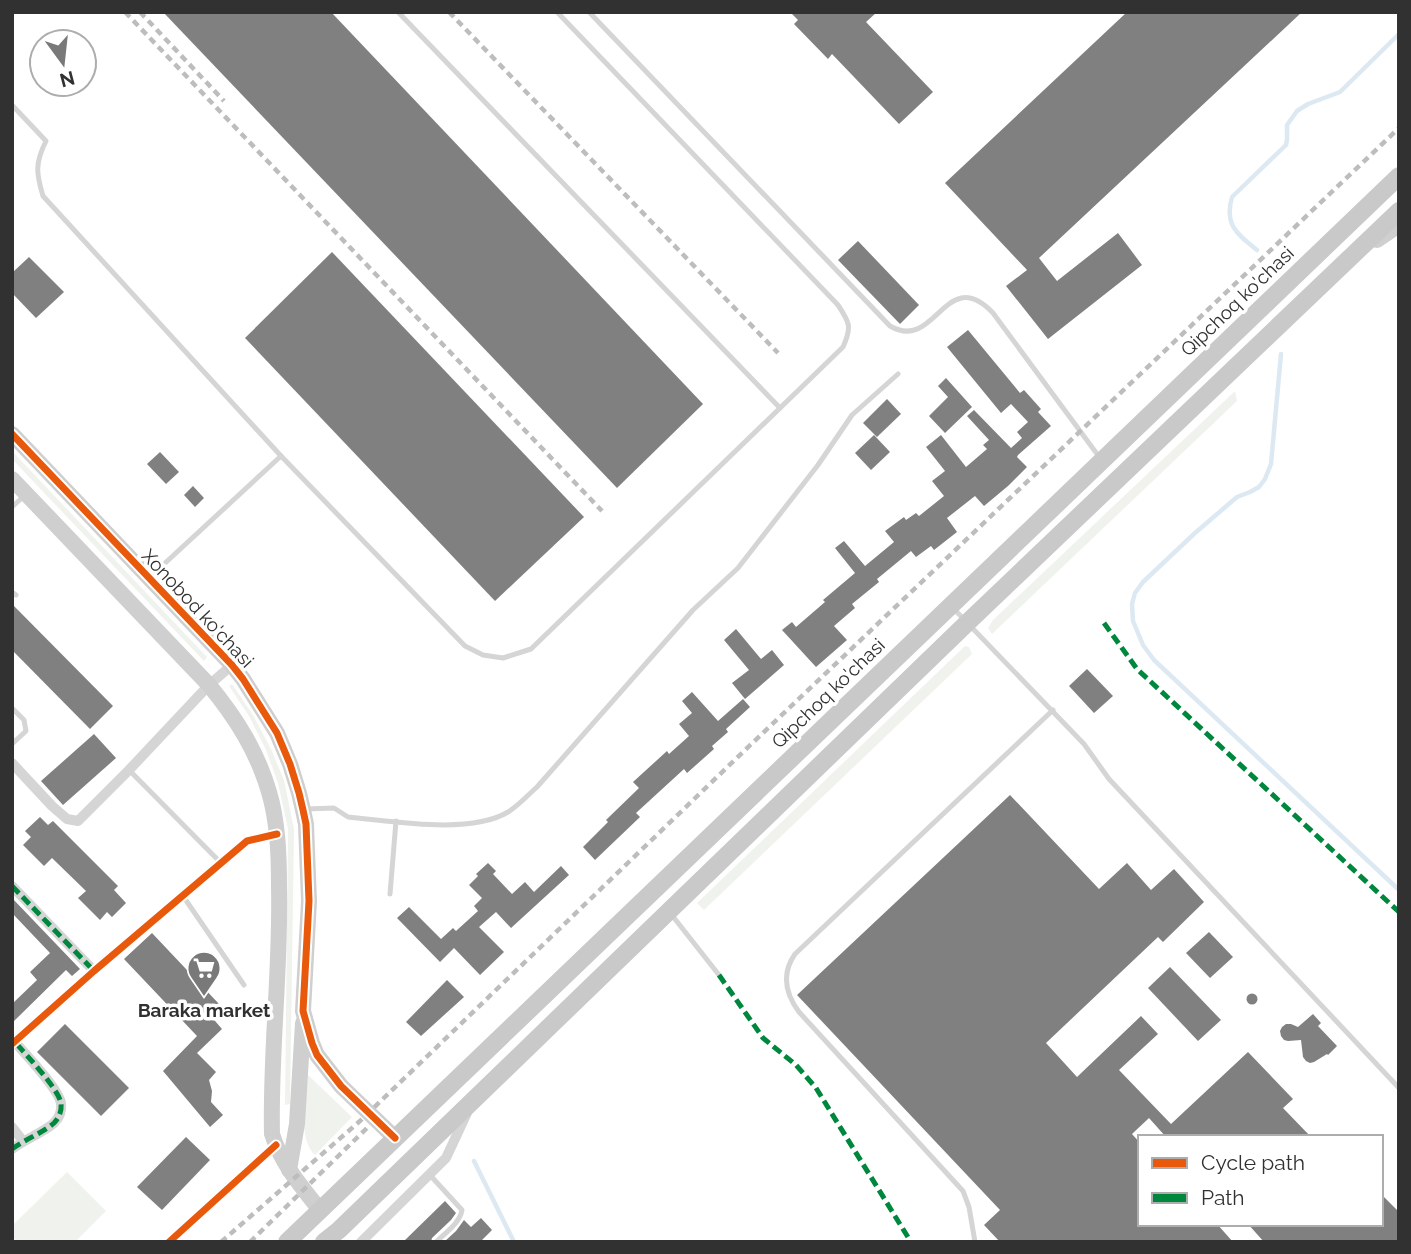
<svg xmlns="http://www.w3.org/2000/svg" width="1411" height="1254" font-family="Raleway,sans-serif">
	<rect width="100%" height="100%" fill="#fff"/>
	<g fill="#f0f3ed">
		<path d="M1235 391 1237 401 992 634 988 628 993 620Z"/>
		<path d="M12 451 207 657 204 661 12 459Z"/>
		<path d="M965 646 969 647 972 654 704 910 697 903Z"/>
		<path d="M232 684 253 715 271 749 284 780 294 829 290 1104 285 1105 288 829 278 783 266 750 249 716 229 686Z"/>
		<path d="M308 1075 352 1117 315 1155C297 1138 306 1098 308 1075Z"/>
		<path d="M67 1172 106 1211 75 1242H17L12 1236V1226Z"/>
	</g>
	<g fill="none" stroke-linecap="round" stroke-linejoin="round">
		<g stroke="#dde9f2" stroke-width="4.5">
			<path d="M1257 250C1237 234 1224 225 1232 197L1286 145 1287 140V125L1297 111 1308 104 1340 92 1399 34"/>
			<path d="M1281 354 1271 464 1265 479 1259 487 1250 492 1237 497 1195 533 1143 582 1135 593 1132 604 1133 621 1143 645 1154 660 1399 890"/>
			<path d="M474 1161 514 1242"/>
		</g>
	</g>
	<g fill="#808080">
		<path d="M163 12H331L703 404 617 488Z"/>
		<path d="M790 12H877L866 22 933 92 899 124 832 54 828 59 794 24 798 20Z"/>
		<path d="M1127 12H1302L1039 258 1057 281 1118 233 1142 265 1048 339 1006 286 1027 270 945 183Z"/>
		<path d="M858 241 919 305 900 324 838 260Z"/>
		<path d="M332 252 584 517 495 601 245 338Z"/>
		<path d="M29 257 64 292 36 318 12 293V273Z"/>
		<path d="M968 330 1020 393 1024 390 1041 409 1038 412 1051 426 1018 455 1017 457 1027 467 1008 486 984 506 975 496 947 518 957 532 934 550 931 546 916 557 911 551 877 579 879 582 852 604 855 608 834 626 847 640 816 667 782 630 792 622 796 627 825 602 823 600 855 573 835 548 844 541 865 566 894 542 885 531 904 517 906 520 916 513 919 516 944 496 932 481 945 471 926 447 941 435 966 467 987 449 983 445 989 440 967 416 974 410 1011 448 1022 438 1017 432 1028 422 1011 404 1001 413 947 347Z"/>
		<path d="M946 378 972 407 945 433 929 416 948 397 938 386Z"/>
		<path d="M887 399 901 414 877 437 863 423Z"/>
		<path d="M874 435 890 452 871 470 855 453Z"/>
		<path d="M160 452 179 472 166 484 147 464Z"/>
		<path d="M193 486 204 498 195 507 184 495Z"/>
		<path d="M12 604 113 706 90 729 12 650Z"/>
		<path d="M736 629 761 659 772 650 784 665 745 699 732 683 749 670 724 640Z"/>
		<path d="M1087 669 1113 696 1094 713 1069 686Z"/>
		<path d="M692 692 718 721 743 699 750 707 726 729 728 732 712 746 714 749 687 773 684 769 636 813 640 817 595 860 583 847 608 822 606 820 639 788 633 782 667 751 669 754 689 736 679 724 692 713 682 701Z"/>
		<path d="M94 734 116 758 63 805 41 781Z"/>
		<path d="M1010 795 1099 889 1127 863 1151 890 1174 869 1204 902 1163 942 1158 937 1046 1043 1077 1077 1141 1016 1158 1034 1119 1070 1171 1124 1248 1052 1293 1099 1283 1108 1311 1137H1166L1149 1118 1132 1134 1140 1143V1224H1217L1233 1242H1000L984 1225 1000 1210 797 995Z"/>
		<path d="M40 817 48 825 53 821 118 886 114 890 126 903 112 917 107 912 100 920 78 898 86 891 52 858 44 866 23 845 31 837 25 831Z"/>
		<path d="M488 863 496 871 493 874 512 894 525 882 534 892 561 866 569 875 511 928 496 912 479 927 504 952 480 975 454 948 440 962 397 918 409 907 441 939 453 928 456 931 478 911 474 906 482 898 469 885 478 876 476 874Z"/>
		<path d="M12 898 80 969 72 976 66 970 12 1023V1004L37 980 30 972 50 953 12 913Z"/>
		<path d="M1209 932 1233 957 1210 978 1186 953Z"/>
		<path d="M152 933 219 1004 209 1014 222 1029 197 1053 216 1072 209 1080 212 1091 211 1102 223 1115 210 1127 163 1071 197 1036 124 959Z"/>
		<path d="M1170 967 1221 1020 1198 1041 1148 988Z"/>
		<path d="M447 980 464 997 421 1036 406 1022Z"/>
		<circle cx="1252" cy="999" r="5.5"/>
		<path d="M1313 1014 1321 1023 1318 1026 1337 1046 1328 1055 1327 1054 1314 1062 1310 1063 1306 1061 1303 1057 1301 1040 1288 1041 1284 1040 1281 1036 1280 1031 1282 1027 1286 1024H1291L1298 1027Z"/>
		<path d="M65 1024 129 1088 101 1116 37 1052Z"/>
		<path d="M186 1137 210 1160 162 1210 137 1187Z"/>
		<path d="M1381 1194 1399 1212V1242H1264L1248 1224H1381Z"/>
		<path d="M445 1201 456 1213 451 1220 432 1238 431 1242H403Z"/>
		<path d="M481 1218 492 1230 480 1242H444L456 1231 464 1220 471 1227Z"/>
	</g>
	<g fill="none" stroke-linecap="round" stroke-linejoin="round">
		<g stroke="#d5d5d5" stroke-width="5">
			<path d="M398 12 780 408"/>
			<path d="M589 12 890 326C936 353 945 263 993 313L1100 458"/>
			<path d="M12 105 46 141C35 163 36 173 43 196L281 456 465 646 483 655 503 658 531 649 843 347C852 327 850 323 838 305L557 12"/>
			<path d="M12 507 24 496"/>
			<path d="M150 577 281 456"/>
			<path d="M12 592 16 595"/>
			<path d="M952 607 1084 744 1109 779 1399 1088"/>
			<path d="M12 708 24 720 26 731 12 744"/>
			<path d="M129 770 220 862"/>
			<path d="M306 809 334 808 348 817C392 821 470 835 508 812 518 806 528 795 537 787L693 610 738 568 818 465 852 415 898 374"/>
			<path d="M390 894 396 821"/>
			<path d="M183 896 244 985"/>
			<path d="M671 914 719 975"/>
			<path d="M429 1174 462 1210C460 1223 445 1233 436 1242"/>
			<path d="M975 1242 969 1207 963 1191 799 1012C785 993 781 974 795 954L1053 710"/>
		</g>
		<g stroke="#d5d5d5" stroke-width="10">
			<path d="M12 763 52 806 67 819 78 821 129 770 209 685 232 665"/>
			<path d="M12 886 94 971"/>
			<path d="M12 1044 94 971 247 841 277 834"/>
			<path d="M12 1127 23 1141"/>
			<path d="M12 1149C24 1140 44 1132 54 1123 59 1118 62 1111 61 1103 58 1088 26 1055 15 1042"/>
			<path d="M169 1242 276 1145"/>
			<path d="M361 1242 446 1158 467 1113"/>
		</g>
		<g stroke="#cfcfcf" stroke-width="16">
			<path d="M1377 240 1399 225"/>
			<path d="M12 434 232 665 243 679 277 733 290 764 299 793 303 810 306 824 309 901 303 1011 312 1043 317 1055 341 1086 395 1138"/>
			<path d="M12 479 209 685C236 718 257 751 269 792 278 822 279 856 279 887 281 970 270 1052 272 1134 281 1163 301 1186 320 1210"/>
			<path d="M289 1170 297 1124 303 1023"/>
		</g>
		<g stroke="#c9c9c9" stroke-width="18">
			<path d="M287 1242 1399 176"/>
			<path d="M324 1242 339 1230 967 623 1399 211"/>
		</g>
		<g stroke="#bdbdbd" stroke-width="4.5" stroke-dasharray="7 5" stroke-linecap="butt">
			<path d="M125 12 602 511"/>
			<path d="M140 12 224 101"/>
			<path d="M449 12 778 353"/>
			<path d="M221 1242 360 1121 744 751 1399 128"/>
			<path d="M250 1242 367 1128"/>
		</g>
		<g stroke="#00873e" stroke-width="5" stroke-dasharray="10 5" stroke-linecap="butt">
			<path d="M1104 623 1137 669 1399 912"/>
			<path d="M12 886 94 971"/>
			<path d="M719 975 763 1038 796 1065 816 1088 911 1242"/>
			<path d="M12 1149C24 1140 44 1132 54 1123 59 1118 62 1111 61 1103 58 1088 26 1055 15 1042"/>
		</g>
		<defs>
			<g id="cycleway">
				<path d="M12 434 232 665 243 679 277 733 290 764 299 793 303 810 306 824 309 901 303 1011 312 1043 317 1055 341 1086 395 1138"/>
				<path d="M12 1044 94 971 247 841 277 834"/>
				<path d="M169 1242 276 1145"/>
			</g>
		</defs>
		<use href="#cycleway" stroke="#fff" stroke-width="11"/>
		<use href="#cycleway" stroke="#e8590c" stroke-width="7"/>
	</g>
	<defs>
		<symbol id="supermarket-pin" viewBox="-11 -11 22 30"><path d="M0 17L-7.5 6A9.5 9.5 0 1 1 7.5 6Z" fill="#797979" stroke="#fff"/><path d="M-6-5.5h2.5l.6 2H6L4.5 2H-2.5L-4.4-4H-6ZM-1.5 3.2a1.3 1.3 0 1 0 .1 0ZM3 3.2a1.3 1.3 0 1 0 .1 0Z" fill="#fff"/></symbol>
	</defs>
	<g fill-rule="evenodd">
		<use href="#supermarket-pin" x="185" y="949" width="38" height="52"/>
	</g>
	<g text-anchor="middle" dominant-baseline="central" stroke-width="7" stroke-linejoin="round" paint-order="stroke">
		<g font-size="19" fill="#313131" stroke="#fff">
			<text transform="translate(1237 301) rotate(-44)">Qipchoq ko'chasi</text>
			<text transform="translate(198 608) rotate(47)">Xonobod ko'chasi</text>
			<text transform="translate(828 693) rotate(-44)">Qipchoq ko'chasi</text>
		</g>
		<g font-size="19" font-weight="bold" fill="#313131" stroke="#fff">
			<text x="204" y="1010">Baraka market</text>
		</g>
	</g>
	<rect width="1411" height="1254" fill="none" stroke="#313131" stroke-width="28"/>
	<rect x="1138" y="1135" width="245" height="91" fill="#ffffff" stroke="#adadad" stroke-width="2"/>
	<rect x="1152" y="1158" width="35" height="10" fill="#e8590c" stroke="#adadad" stroke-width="2"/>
	<text x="1201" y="1170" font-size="21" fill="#313131">Cycle path</text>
	<rect x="1152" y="1193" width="35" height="10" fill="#00873e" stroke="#adadad" stroke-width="2"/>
	<text x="1201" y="1205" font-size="21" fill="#313131">Path</text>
	<g transform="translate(63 63) rotate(165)"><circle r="33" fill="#ffffff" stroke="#adadad" stroke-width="2"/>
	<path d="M0-5L12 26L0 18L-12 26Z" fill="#797979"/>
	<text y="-10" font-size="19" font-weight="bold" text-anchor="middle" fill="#313131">N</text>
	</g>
</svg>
